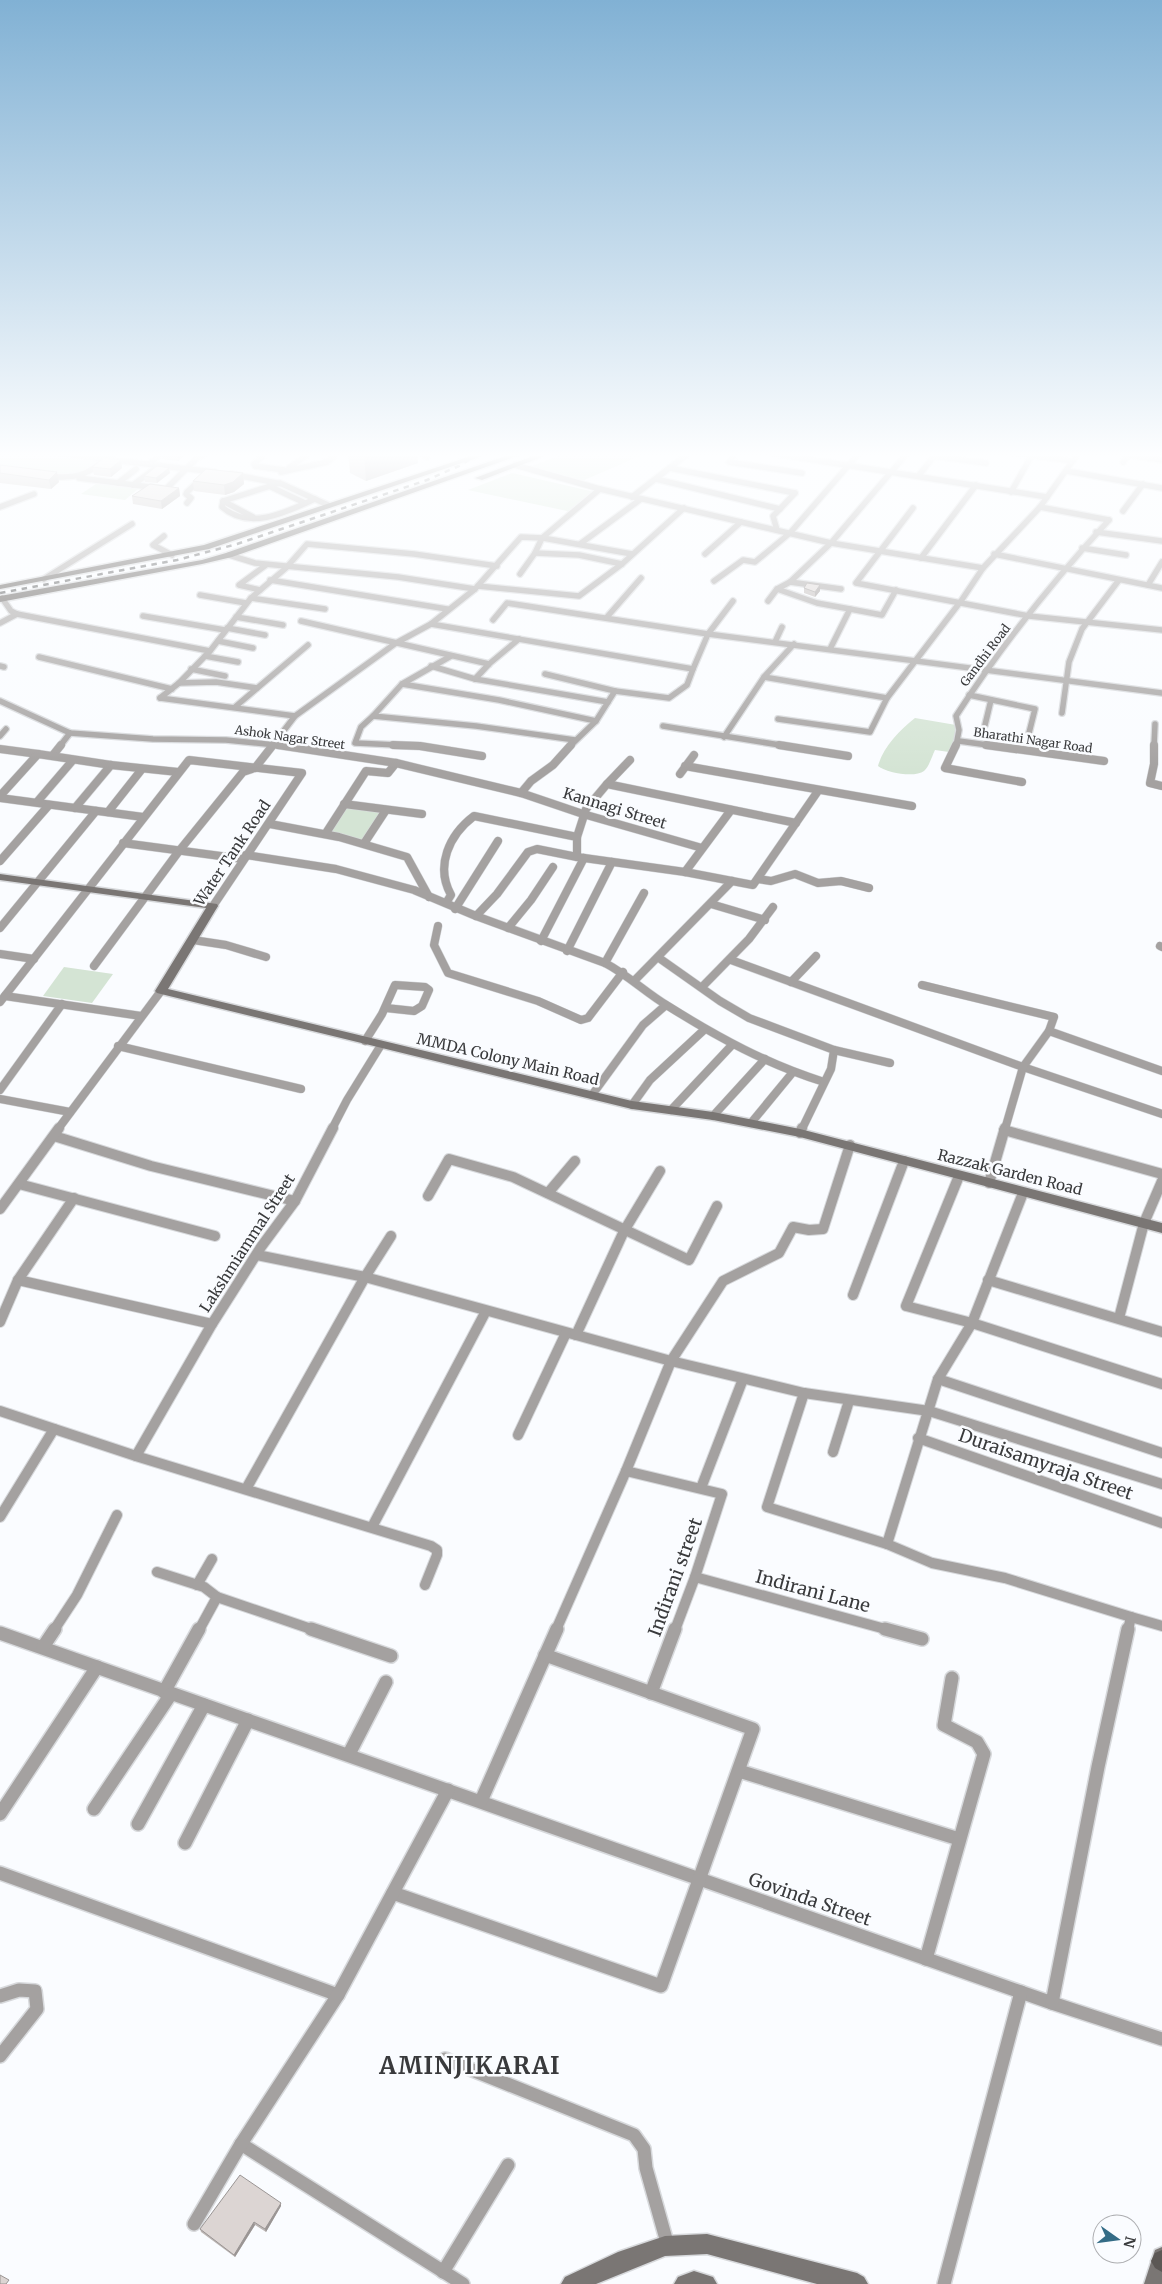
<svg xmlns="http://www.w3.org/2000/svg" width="1162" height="2284" font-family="Merriweather,serif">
	<rect width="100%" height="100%" fill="#fafcff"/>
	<g fill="#d4e4d4">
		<path d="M0 452H27L99 461 76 479 0 469Z"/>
		<path d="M569 452H649L582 481 524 469Z"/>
		<path d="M512 473 595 492 572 512 468 490Z"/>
		<path d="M99 482 139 488 125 500 81 494Z"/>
		<path d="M915 718 956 725 957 740 949 752 935 750C932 756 929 767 924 771 915 778 887 773 878 766 883 747 900 730 915 718Z"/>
		<path d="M346 805 385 810 364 840 328 832Z"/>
		<path d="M64 967 113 974 92 1003 43 996Z"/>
	</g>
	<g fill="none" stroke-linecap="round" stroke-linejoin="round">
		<defs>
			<g id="street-far3">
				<path d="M47 452 214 472"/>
				<path d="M267 452 254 464 255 466 284 470"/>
				<path d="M418 452 427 457"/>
				<path d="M736 452 729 462 802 473"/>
				<path d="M764 452 1047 497"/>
				<path d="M1006 452 1073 461"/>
				<path d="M1129 455 1162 460"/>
				<path d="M1123 462 1131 452"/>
				<path d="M149 464 163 452"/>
				<path d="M515 465 600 489 831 543 983 568"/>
				<path d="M289 468 311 452"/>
				<path d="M670 468 795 493"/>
				<path d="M1067 471 1162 488"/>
				<path d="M281 472 327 462 339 452"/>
				<path d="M231 474 282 484 328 505"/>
				<path d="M919 475 934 456 986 463"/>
				<path d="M47 476C81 480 89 473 115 452"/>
				<path d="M79 478 166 489 198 457 211 452"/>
				<path d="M656 479 780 509 773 516 777 530"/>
				<path d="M118 483 136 469"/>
				<path d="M280 483 223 501 222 507C249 531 287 512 315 499"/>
				<path d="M133 485 153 470"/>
				<path d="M269 486 305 503"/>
				<path d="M1011 492 1033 453"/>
				<path d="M632 497 690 452"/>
				<path d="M223 501 253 517"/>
				<path d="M187 503 191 498 186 494 187 492 202 478"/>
				<path d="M0 507 34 494"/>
				<path d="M1040 507 1109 520"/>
				<path d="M913 508 856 583 1029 616 1162 630"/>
				<path d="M780 509 795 493"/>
				<path d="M1123 511 1143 484"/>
				<path d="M1096 532 1162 541"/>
				<path d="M164 536 153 545 172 555"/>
				<path d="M580 544 641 499"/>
				<path d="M1082 548 1126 555"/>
				<path d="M535 553 579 555 622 564"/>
				<path d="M705 554 741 522"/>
				<path d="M994 554 1162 588"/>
				<path d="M229 555 255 563 398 577 475 589"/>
				<path d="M921 558 976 485"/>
				<path d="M520 574 535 553 542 538 600 489"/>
				<path d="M44 579 132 524"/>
				<path d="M270 580 447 609"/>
				<path d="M714 581 743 560 755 562 790 533 860 452"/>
				<path d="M790 582 841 589"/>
				<path d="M1148 585 1162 562"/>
				<path d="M478 586 579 596 622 564 684 508"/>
				<path d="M777 589 817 603 850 609"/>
				<path d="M260 590 239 585 266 565"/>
				<path d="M200 595 246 603"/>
				<path d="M2 598 11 611 17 614 210 651"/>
				<path d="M251 598 325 609"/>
				<path d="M768 601 777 589 790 582 831 543 908 452"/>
				<path d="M143 616 225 630"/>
				<path d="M236 617 283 625"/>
				<path d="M607 617 641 578"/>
				<path d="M493 620 507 603 708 634 1162 693"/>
				<path d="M301 621 489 664"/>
				<path d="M0 623 17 614"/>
				<path d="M431 624 693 669 708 634 733 601"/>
				<path d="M227 628 265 635"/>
				<path d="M218 641 253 648"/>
				<path d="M775 642 782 627"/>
				<path d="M830 649 850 609 882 615 896 590"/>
				<path d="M205 656 238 662"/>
				<path d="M451 656 402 684 373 716 476 726 575 740"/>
				<path d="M39 657 172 689"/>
				<path d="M0 666 4 667"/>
				<path d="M431 666 475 679 608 702 596 721 570 746"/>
				<path d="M191 669 225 676"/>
				<path d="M545 674 615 691"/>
				<path d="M764 677 887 698 961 601 983 568 1040 507 1079 452"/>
				<path d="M475 679 489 664 519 639"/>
				<path d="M179 683 216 682 257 688"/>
				<path d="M402 684 499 700 596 721"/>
				<path d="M969 695 1035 709 1029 733"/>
				<path d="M160 698 179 683 210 651 251 598 286 568 307 544 414 554 497 566"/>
				<path d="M160 698 295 716"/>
				<path d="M0 701 70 733 153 739 226 740 286 746"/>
				<path d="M608 702 615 691 669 698 687 685 693 669"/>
				<path d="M235 707 308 645"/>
				<path d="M1062 713 1069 662 1082 629 1119 580"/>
				<path d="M373 716 361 727 355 743 420 746"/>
				<path d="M778 719 870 732 887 698"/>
				<path d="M985 725 991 700"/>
				<path d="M663 726 786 746"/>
				<path d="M0 736 6 729"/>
				<path d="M724 737 764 677 794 644"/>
				<path d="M959 741 995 746"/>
				<path d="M60 746 70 733"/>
				<path d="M272 746 295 716 396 643 431 624 475 589 521 537 543 538 632 554"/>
				<path d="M956 746 959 730 956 716C1001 646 1053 581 1109 520"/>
				<path d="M1154 746 1155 724"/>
			</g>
			<g id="street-far2">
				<path d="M278 745 396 763 521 793 583 814 702 848"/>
				<path d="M393 745 420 746 482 756"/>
				<path d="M779 745 848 756"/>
				<path d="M956 745 945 768 1022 782"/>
				<path d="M986 745 1104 761"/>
				<path d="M1154 745V764L1150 783 1162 786"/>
				<path d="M0 749 38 754"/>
				<path d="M53 755 61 745"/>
				<path d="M685 766 912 806"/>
				<path d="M255 768 273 745"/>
				<path d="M680 774 694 755"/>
				<path d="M607 784 630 760"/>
				<path d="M521 793 531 781 553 765 571 745"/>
				<path d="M0 796 38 754 111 765 178 772"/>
				<path d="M0 798 143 817"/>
				<path d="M37 802 73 760"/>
				<path d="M344 804 422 814"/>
				<path d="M75 808 111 765"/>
				<path d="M108 812 142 769"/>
				<path d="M270 824 339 837 407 857 429 897"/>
				<path d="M326 833 366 771 388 773 396 763"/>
				<path d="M577 837 586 809 607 784 796 823"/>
				<path d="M365 842 386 810"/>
				<path d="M123 843 243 859"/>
				<path d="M246 855 336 869 414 890 476 916 605 963C628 975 646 993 668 1006 719 1038 767 1064 824 1082"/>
				<path d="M0 861 49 805"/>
				<path d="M685 872 731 810"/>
				<path d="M758 879 771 881 795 874 818 883 841 881 869 888"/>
				<path d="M446 903 451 895C435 866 449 835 474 816L577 837V857L685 872 753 885 818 791"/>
				<path d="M711 904 765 920"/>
				<path d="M455 909 498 841"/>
				<path d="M476 916 497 894 528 852 537 849 577 857"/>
				<path d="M438 926 434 945 448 973 538 1001 581 1020 588 1018 623 972"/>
				<path d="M0 928 96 811"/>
				<path d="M508 928 531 900 553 867"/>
				<path d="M193 940 226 945 266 957"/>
				<path d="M541 941 584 858"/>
				<path d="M1160 946 1162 947"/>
				<path d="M567 951 612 862"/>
				<path d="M0 954 34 959"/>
				<path d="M659 958 720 1001 749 1018 834 1050 831 1069 802 1129"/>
				<path d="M731 960 1023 1067 1162 1114"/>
				<path d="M605 963 644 893"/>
				<path d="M94 966 179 851 243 772 252 769"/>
				<path d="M634 981 732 881"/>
				<path d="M791 982 816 956"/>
				<path d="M922 985 1054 1017 1049 1031 1023 1067 1005 1129"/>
				<path d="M702 987 749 939 773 907"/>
				<path d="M5 996 141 1016"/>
				<path d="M0 1002 189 760 302 773 213 906"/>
				<path d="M1049 1031 1162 1071"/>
				<path d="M365 1041 382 1014 395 985 425 987 429 990 422 1006 414 1011 386 1008"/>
				<path d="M118 1046 301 1089"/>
				<path d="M834 1050 890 1063"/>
				<path d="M0 1090 62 1004"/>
				<path d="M592 1095 643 1025 666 1005"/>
				<path d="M0 1099 70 1112"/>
				<path d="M632 1105 650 1080 705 1029"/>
				<path d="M671 1110 732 1045"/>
				<path d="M713 1116 765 1059"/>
				<path d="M751 1123 793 1072"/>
				<path d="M58 1129 161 991"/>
				<path d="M332 1129 347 1100 381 1045"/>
			</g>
			<g id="street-far1">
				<path d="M1004 1130 1162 1174"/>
				<path d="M800 1133 802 1128"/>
				<path d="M54 1136 151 1166 295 1201"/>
				<path d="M959 1176 906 1306 972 1323 1162 1384"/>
				<path d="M989 1183 1005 1128"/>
				<path d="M19 1184 215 1236"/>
				<path d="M548 1193 575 1161"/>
				<path d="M428 1196 449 1159 513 1177 689 1260 717 1206"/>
				<path d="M0 1209 59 1128"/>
				<path d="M257 1255 365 1277 671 1361 804 1393 929 1411 1162 1484"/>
				<path d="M18 1280 212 1324"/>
				<path d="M988 1280 1162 1332"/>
				<path d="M853 1295 904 1161"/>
				<path d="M1119 1318 1144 1223 1162 1181"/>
				<path d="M0 1322 18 1280 74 1198"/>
				<path d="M576 1335 624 1231 660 1171"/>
				<path d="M938 1379 1162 1453"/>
				<path d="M804 1393 767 1507 887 1544 932 1563 1005 1578 1131 1617 1128 1630"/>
				<path d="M0 1411 139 1457 431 1546 437 1550V1555L425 1585"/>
				<path d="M518 1435 566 1333"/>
				<path d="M918 1438 1162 1523"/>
				<path d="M833 1452 849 1401"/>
				<path d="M136 1456 212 1324 261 1247 295 1201 333 1128"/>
				<path d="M626 1471 722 1494 695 1577 675 1630"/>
				<path d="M701 1488 743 1379"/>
				<path d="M246 1489 365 1277 391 1236"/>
				<path d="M0 1517 54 1429"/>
				<path d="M372 1527 486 1311"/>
				<path d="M887 1544 938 1379 972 1323 1023 1193"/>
				<path d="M157 1572 204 1587 217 1597 314 1630"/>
				<path d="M695 1577 889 1630"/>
				<path d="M197 1585 212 1559"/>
				<path d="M1131 1617 1162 1626"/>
				<path d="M54 1630 77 1595 117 1515"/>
				<path d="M199 1630 217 1597"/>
				<path d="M556 1630 626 1471 671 1361 723 1281 779 1253 793 1227 809 1230 823 1229 850 1145"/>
			</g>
			<g id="street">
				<path d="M311 1629 391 1656"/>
				<path d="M885 1629 922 1639"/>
				<path d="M0 1633 1052 2003 1162 2039"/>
				<path d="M43 1647 55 1629"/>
				<path d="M164 1692 199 1629"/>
				<path d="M651 1693 675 1629"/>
				<path d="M349 1754 386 1682"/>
				<path d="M739 1771 959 1839"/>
				<path d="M481 1801 557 1629"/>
				<path d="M94 1809 171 1694"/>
				<path d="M0 1814 97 1667"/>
				<path d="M138 1824 204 1705"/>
				<path d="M185 1843 248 1720"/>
				<path d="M0 1873 338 1995"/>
				<path d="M393 1893 661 1986 753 1729 545 1655"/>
				<path d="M926 1959 984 1754 977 1742 944 1725 952 1678"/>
				<path d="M0 1996 19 1990 35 1991 37 2009 0 2056"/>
				<path d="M1052 2003 1098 1767 1128 1629"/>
				<path d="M445 2059 634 2135 644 2149 646 2168 668 2246"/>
				<path d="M241 2144 463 2284"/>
				<path d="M194 2224 241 2144 338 1995 448 1790"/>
				<path d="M443 2272 508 2165"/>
				<path d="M944 2284 1021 1992"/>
			</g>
			<g id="secondary">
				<path d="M0 874 217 904 218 906 168 989 632 1101 713 1112 800 1129 1162 1223V1233L800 1137 713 1120 632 1109 157 993 155 991 206 908 0 880Z"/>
				<path d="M707 2234 857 2273 864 2277 868 2284H817L707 2254 665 2256 596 2284H561L565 2277 618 2252 665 2236Z"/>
				<path d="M1162 2247V2284H1144L1155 2250Z"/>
				<path d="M694 2271 713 2277 717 2284H674L678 2277Z"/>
			</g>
			<g id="primary">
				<path d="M483 452H494L209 549 0 589V585L204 545Z"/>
				<path d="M517 452H528L232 557 202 564 0 602V596L202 560 226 553Z"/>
				<path d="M544 452H555L482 480 475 478Z"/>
				<path d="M1162 2250V2272L1155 2268 1151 2261 1155 2253Z"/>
			</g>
		</defs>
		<use href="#street-far3" stroke="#d7d9dc" stroke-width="8"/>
		<use href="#street-far2" stroke="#d7d9dc" stroke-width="9"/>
		<use href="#street-far1" stroke="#d7d9dc" stroke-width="12"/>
		<use href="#street" stroke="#d7d9dc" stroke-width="16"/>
		<use href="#secondary" stroke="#d7d9dc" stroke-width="3"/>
		<use href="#primary" stroke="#d7d9dc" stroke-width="3"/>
		<use href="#street-far3" stroke="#a4a1a0" stroke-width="5.5"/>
		<use href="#street-far2" stroke="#a4a1a0" stroke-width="8"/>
		<use href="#street-far1" stroke="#a4a1a0" stroke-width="10"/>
		<use href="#street" stroke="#a4a1a0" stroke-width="13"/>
		<use href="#secondary" fill="#7a7674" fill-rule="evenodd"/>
		<use href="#primary" fill="#5c5855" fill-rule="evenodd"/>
		<path stroke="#515355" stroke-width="2.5" stroke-dasharray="5.5 5.5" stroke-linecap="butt" d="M0 593 177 560 237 544 427 480 461 465 480 452"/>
	</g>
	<g fill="#bdb7b5">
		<path d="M161 452H189L178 461 162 459Z"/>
		<path d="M348 452H417L418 463 366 481 350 473Z"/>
		<path d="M121 460 122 468 111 477 94 475 92 467Z"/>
		<path d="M0 465 59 482 51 489 0 483Z"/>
		<path d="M170 473 157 483 145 482 144 476Z"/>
		<path d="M243 473 244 484 234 492 225 495 194 491 193 481Z"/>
		<path d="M179 488 180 496 162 509 133 504 132 496Z"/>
		<path d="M820 585V591L815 597 804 593V588Z"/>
		<path d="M281 2206 266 2232 255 2225 235 2257 201 2232 200 2229Z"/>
	</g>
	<g fill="#9a9594">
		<path d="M177 452H189L178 461Z"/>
		<path d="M364 452H417L418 463 366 481Z"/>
		<path d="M121 460 122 468 111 477 110 469Z"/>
		<path d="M169 468 170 473 157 483 156 478Z"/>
		<path d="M57 472 59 482 51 489 49 480Z"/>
		<path d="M243 473 244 484 234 492 225 495 224 485Z"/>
		<path d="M179 488 180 496 162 509 161 501Z"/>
		<path d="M820 585V591L815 597V592Z"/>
		<path d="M281 2203V2206L266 2232 265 2229Z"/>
		<path d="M254 2222 255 2225 235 2257 234 2255Z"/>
	</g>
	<g fill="#dcd5d3" stroke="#9a9594">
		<path d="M104 458 121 460 110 469 92 467Z"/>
		<path d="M0 465 57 472 49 480 0 473Z"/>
		<path d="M157 466 169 468 156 478 144 476Z"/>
		<path d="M206 469 243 473 233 482 224 485 193 481Z"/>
		<path d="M150 484 179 488 161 501 132 496Z"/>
		<path d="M807 583 820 585 815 592 804 588Z"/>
		<path d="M240 2175 281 2203 265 2229 254 2222 234 2255 200 2229Z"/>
		<path d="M0 2275 9 2280 6 2284H0Z"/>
	</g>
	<linearGradient id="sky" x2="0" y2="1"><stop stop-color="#81b1d4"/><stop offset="0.59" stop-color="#fdfeff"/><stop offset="1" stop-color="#fdfeff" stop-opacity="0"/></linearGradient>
	<rect width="1162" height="772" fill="url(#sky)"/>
	<g text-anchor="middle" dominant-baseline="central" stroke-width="5" stroke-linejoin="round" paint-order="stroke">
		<g font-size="12" fill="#393a3c" stroke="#fafcff">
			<text transform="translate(985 655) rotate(-53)">Gandhi Road</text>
			<text transform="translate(290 737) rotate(8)">Ashok Nagar Street</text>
			<text transform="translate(1033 740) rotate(8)">Bharathi Nagar Road</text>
		</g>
		<g font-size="15" fill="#393a3c" stroke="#fafcff">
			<text transform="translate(615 808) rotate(17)">Kannagi Street</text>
			<text transform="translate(232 853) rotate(-56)">Water Tank Road</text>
			<text transform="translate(508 1059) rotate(13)">MMDA Colony Main Road</text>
			<text transform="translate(1010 1172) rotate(14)">Razzak Garden Road</text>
			<text transform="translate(247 1243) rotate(-57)">Lakshmiammal Street</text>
		</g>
		<g font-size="18" fill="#393a3c" stroke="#fafcff">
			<text transform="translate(1046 1464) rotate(19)">Duraisamyraja Street</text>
			<text transform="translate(675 1577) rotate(-70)">Indirani street</text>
			<text transform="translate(813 1591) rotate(15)">Indirani Lane</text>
			<text transform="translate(810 1899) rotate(19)">Govinda Street</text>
		</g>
		<g font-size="24" font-weight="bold" letter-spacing="1" fill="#393a3c" stroke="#fafcff">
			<text x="470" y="2065">AMINJIKARAI</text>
		</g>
	</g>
	<g transform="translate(1117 2239) rotate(104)"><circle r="24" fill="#fafcff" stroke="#adaeb1"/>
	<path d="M0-4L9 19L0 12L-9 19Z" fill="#346c86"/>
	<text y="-8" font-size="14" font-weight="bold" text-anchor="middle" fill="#393a3c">N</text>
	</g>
</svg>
